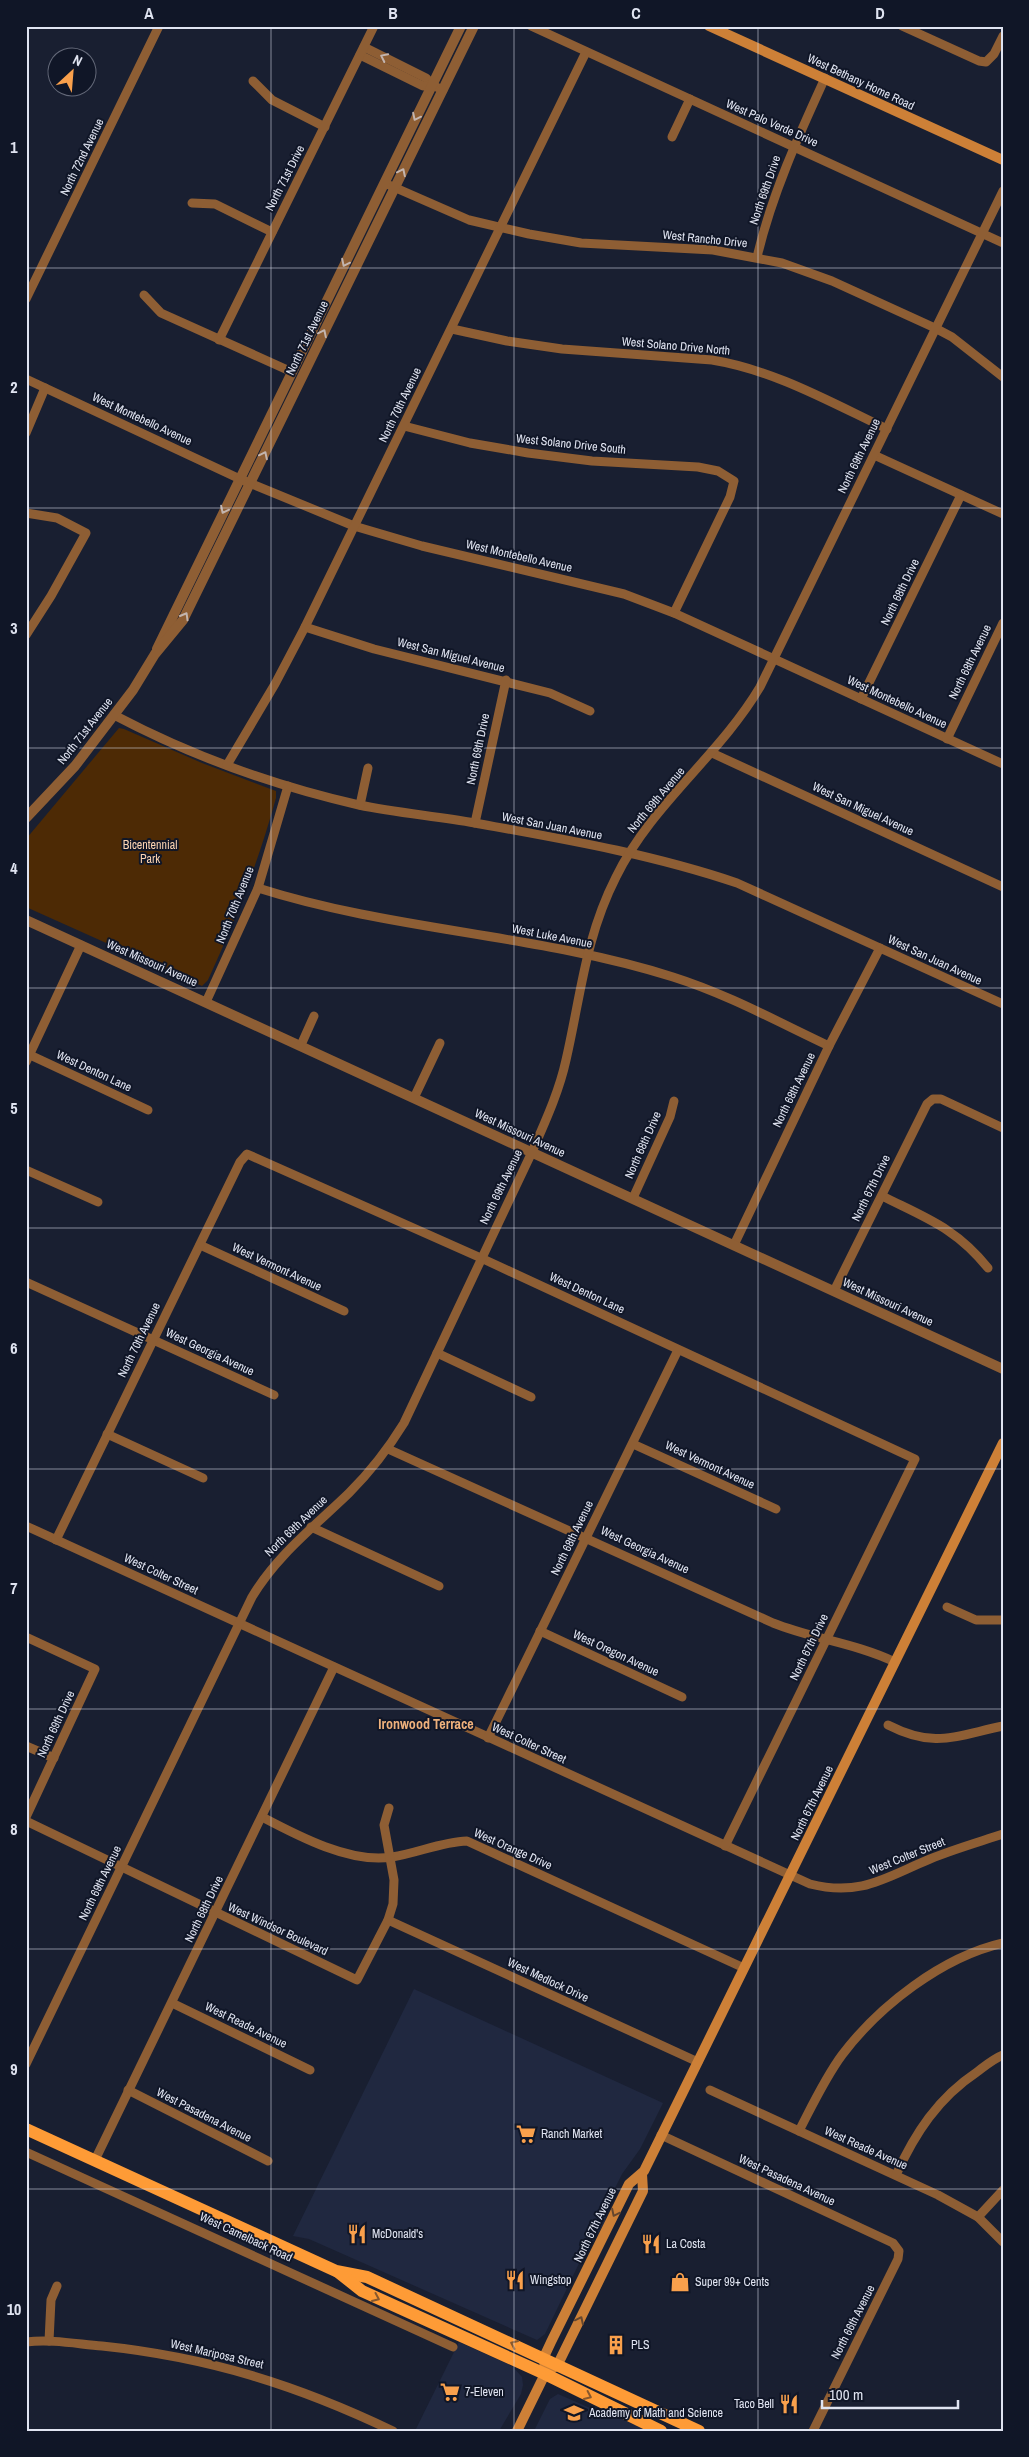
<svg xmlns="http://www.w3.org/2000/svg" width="1029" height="2457" font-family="'Archivo Narrow',sans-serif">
	<rect width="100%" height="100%" fill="#191f31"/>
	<g fill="#202840">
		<path d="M414 1989 663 2103 640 2149 622 2174 611 2196 605 2223 585 2251 545 2334 537 2340 309 2239 293 2236Z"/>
		<path d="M459 2342 512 2366 522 2377 523 2385 521 2394 499 2431H415Z"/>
		<path d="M558 2394 597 2411 614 2415 647 2431H534L550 2399Z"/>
	</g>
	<path fill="#4d2a05" d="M119 728 124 729 202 763 276 791V798C258 863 236 919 208 980L202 986 26 907V839Z"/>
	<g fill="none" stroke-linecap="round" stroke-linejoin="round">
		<g stroke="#8e5e34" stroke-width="9">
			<path d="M531 26 1003 243"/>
			<path d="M902 26 979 61 986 62 994 54 1003 36"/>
			<path d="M364 47 426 78 432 85 443 90"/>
			<path d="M360 55 423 86 432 85"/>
			<path d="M253 81 272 100 325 127"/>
			<path d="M672 137 690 99"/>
			<path d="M389 185 469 220 529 234 581 243 713 250 782 263 832 281 935 328 952 337 1003 377"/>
			<path d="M192 203 215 204 272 232"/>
			<path d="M757 257C772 194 798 137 825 78"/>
			<path d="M144 295 161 313 292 372"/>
			<path d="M26 299 159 26"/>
			<path d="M452 329 507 341 562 349 712 360C774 370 830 402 887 429"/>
			<path d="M219 340 374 26"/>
			<path d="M26 379 240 479 354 526 422 546 624 594 674 613 1003 764"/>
			<path d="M404 426 470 443 528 453 592 461 698 467 718 471 734 481 730 497 674 613"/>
			<path d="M26 433 45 388"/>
			<path d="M874 455 1003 514"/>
			<path d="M26 513 57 518 86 533 51 596 26 635"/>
			<path d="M305 627 374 649 550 693 590 711"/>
			<path d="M861 699 961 495"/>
			<path d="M114 715C190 755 275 786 359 805 397 813 437 816 475 823 563 839 652 854 737 883L1003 1004"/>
			<path d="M947 739 1003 623"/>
			<path d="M712 753 1003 887"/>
			<path d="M227 765 275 684 305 627 586 52"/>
			<path d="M360 805 368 768"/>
			<path d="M475 823 506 680"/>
			<path d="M258 888C393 931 538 934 673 977 727 994 778 1022 829 1046"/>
			<path d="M206 1002 258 888 288 786"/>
			<path d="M301 1045 314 1016"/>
			<path d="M30 1055 148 1110"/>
			<path d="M26 1062 81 945"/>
			<path d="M414 1098 440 1043"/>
			<path d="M26 1170 98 1202"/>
			<path d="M882 1196C926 1218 956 1228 988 1268"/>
			<path d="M633 1198 670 1117 674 1101"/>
			<path d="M200 1245 344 1311"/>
			<path d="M734 1245 829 1046 880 948"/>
			<path d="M26 1282 274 1395"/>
			<path d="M834 1291 927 1104 933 1099H941L1003 1128"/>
			<path d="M437 1353 531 1397"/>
			<path d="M107 1434 203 1478"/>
			<path d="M633 1444 776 1509"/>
			<path d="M388 1449 773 1623C813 1639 855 1643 895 1662"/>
			<path d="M26 1526 810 1884C861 1897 886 1877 930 1859 954 1849 979 1842 1003 1834"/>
			<path d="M311 1527 439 1586"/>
			<path d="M56 1540 240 1162 247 1154 481 1258 915 1459 725 1846"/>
			<path d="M947 1607 976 1620H1003"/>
			<path d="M540 1631 682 1697"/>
			<path d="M26 1637 95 1669 26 1817"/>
			<path d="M888 1725C935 1749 955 1736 1003 1726"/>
			<path d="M488 1738 678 1350"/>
			<path d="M26 1746 54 1758"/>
			<path d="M262 1817C298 1836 351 1864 392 1857 418 1853 441 1842 467 1841L744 1968"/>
			<path d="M26 1821 357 1980 388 1920 393 1904 394 1880 384 1825 389 1808"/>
			<path d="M388 1920 698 2062"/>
			<path d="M172 2003 310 2070"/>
			<path d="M26 2064 252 1597C277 1555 315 1526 349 1493 370 1472 388 1449 404 1423L532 1152C545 1122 559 1092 566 1060 581 995 585 938 616 877 651 805 719 756 760 687L1003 191"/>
			<path d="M128 2090 268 2161"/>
			<path d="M710 2090 938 2195 978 2217 1003 2242"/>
			<path d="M799 2131C812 2106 825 2078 842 2055 879 2006 942 1957 1003 1943"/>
			<path d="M661 2135 893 2243 899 2251 898 2259 813 2431"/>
			<path d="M26 2152 453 2347"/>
			<path d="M95 2160 334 1667"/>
			<path d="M896 2175C915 2133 938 2098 977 2072 985 2066 993 2059 1003 2055"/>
			<path d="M978 2217 1003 2190"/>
			<path d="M49 2341 51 2300 57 2286"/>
			<path d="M26 2342C52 2339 77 2344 102 2346 208 2357 297 2385 393 2431"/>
		</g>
		<g stroke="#8e5e34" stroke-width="10">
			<path d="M157 649 461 26"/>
			<path d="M26 818 75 766 133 690 155 654 183 620 474 26"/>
			<path d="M26 920 1003 1369"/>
		</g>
		<g stroke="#cd8037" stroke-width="10">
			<path d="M709 26 1003 160"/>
			<path d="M553 2368 558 2364 643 2191 642 2174"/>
			<path d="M517 2431 545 2374 544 2357 551 2342 629 2184 644 2171 1003 1443"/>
		</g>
		<g stroke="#fe9b36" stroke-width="12">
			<path d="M26 2129 336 2271 367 2277 699 2431"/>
			<path d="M338 2272 362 2291 545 2374 661 2431"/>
		</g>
	</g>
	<defs><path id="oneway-chevron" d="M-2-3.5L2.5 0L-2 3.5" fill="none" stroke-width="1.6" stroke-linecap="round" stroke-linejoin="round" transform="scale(1.25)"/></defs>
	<g stroke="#c3b5af">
		<use href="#oneway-chevron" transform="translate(384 57) rotate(-154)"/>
		<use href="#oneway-chevron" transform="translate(416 117) rotate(116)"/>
		<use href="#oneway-chevron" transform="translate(402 172) rotate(-64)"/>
		<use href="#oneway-chevron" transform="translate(345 263) rotate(116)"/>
		<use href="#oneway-chevron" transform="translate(323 333) rotate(-64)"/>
		<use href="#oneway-chevron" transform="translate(264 455) rotate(-64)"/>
		<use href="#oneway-chevron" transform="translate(224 510) rotate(116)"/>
		<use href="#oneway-chevron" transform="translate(185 616) rotate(-60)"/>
	</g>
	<g stroke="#65462e">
		<use href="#oneway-chevron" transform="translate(615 2213) rotate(116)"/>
		<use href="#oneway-chevron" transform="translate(580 2320) rotate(-64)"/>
	</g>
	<g stroke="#87582e">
		<use href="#oneway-chevron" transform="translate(376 2298) rotate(24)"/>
		<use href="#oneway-chevron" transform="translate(514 2344) rotate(-155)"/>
		<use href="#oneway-chevron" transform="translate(588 2396) rotate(25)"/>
	</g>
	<path fill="none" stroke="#e0e4f1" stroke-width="1" stroke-opacity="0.55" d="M271 26V2431M514 26V2431M758 26V2431M26 268H1003M26 508H1003M26 748H1003M26 988H1003M26 1228H1003M26 1469H1003M26 1709H1003M26 1949H1003M26 2189H1003"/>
	<defs>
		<symbol id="supermarket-bare" viewBox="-9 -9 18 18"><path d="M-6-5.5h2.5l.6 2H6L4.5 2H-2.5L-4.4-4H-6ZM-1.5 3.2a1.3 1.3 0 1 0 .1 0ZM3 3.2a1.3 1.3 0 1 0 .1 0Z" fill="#f9a04c" stroke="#101627" stroke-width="2.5" paint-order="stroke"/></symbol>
		<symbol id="restaurant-bare" viewBox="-9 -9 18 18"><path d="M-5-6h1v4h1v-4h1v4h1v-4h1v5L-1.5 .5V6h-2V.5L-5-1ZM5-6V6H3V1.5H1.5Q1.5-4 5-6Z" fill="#f9a04c" stroke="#101627" stroke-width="2.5" paint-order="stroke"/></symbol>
		<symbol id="shop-bare" viewBox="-9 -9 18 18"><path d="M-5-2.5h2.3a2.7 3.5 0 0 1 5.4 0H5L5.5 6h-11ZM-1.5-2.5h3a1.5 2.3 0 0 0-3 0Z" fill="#f9a04c" stroke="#101627" stroke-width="2.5" paint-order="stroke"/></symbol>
		<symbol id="building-bare" viewBox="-9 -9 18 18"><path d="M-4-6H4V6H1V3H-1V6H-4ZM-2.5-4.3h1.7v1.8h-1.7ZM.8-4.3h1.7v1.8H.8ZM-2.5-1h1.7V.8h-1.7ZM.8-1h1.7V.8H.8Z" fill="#f9a04c" stroke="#101627" stroke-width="2.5" paint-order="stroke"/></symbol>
		<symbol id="school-bare" viewBox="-9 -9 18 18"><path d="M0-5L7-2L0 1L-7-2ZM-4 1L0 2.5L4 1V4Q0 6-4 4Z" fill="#f9a04c" stroke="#101627" stroke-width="2.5" paint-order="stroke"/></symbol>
	</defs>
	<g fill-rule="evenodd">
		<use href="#supermarket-bare" x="512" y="2120" width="28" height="28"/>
		<use href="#restaurant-bare" x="343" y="2220" width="28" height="28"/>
		<use href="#restaurant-bare" x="637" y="2230" width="28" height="28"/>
		<use href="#restaurant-bare" x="501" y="2266" width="28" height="28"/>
		<use href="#shop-bare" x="666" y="2268" width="28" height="28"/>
		<use href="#building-bare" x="602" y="2331" width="28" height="28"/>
		<use href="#supermarket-bare" x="436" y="2378" width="28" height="28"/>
		<use href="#restaurant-bare" x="775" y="2390" width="28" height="28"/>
		<use href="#school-bare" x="560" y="2399" width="28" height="28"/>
	</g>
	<g text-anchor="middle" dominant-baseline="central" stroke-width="4" stroke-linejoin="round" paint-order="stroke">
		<g font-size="12" fill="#e0e4f1" stroke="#101627">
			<text transform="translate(861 82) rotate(25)">West Bethany Home Road</text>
			<text transform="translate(772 123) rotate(24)">West Palo Verde Drive</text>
			<text transform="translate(82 157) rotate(-64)">North 72nd Avenue</text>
			<text transform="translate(285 178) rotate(-63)">North 71st Drive</text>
			<text transform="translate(765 190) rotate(-71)">North 69th Drive</text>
			<text transform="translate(705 239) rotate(6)">West Rancho Drive</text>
			<text transform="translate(307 338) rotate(-64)">North 71st Avenue</text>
			<text transform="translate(676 346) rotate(5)">West Solano Drive North</text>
			<text transform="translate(400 405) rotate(-64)">North 70th Avenue</text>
			<text transform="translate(142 419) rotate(25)">West Montebello Avenue</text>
			<text transform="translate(571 444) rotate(6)">West Solano Drive South</text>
			<text transform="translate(859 456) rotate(-64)">North 69th Avenue</text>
			<text transform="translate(519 556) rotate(13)">West Montebello Avenue</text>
			<text transform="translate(900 592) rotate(-64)">North 68th Drive</text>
			<text transform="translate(451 655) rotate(14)">West San Miguel Avenue</text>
			<text transform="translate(970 662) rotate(-64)">North 68th Avenue</text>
			<text transform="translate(897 702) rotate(25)">West Montebello Avenue</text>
			<text transform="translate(85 731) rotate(-52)">North 71st Avenue</text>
			<text transform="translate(478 749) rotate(-78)">North 69th Drive</text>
			<text transform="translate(656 800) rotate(-50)">North 69th Avenue</text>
			<text transform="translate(863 809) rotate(25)">West San Miguel Avenue</text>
			<text transform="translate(552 826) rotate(11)">West San Juan Avenue</text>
			<text transform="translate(235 905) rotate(-68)">North 70th Avenue</text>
			<text transform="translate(552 936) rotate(11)">West Luke Avenue</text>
			<text transform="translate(935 960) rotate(25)">West San Juan Avenue</text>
			<text transform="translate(152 963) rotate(24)">West Missouri Avenue</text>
			<text transform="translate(94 1071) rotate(25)">West Denton Lane</text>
			<text transform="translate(794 1090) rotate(-64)">North 68th Avenue</text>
			<text transform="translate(520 1133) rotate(25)">West Missouri Avenue</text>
			<text transform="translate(643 1145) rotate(-66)">North 68th Drive</text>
			<text transform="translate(501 1187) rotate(-64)">North 69th Avenue</text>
			<text transform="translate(871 1188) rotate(-64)">North 67th Drive</text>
			<text transform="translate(277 1267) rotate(25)">West Vermont Avenue</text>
			<text transform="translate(587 1293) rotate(25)">West Denton Lane</text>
			<text transform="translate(888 1302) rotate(25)">West Missouri Avenue</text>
			<text transform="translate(139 1340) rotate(-64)">North 70th Avenue</text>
			<text transform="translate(210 1352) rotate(25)">West Georgia Avenue</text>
			<text transform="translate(710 1465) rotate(25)">West Vermont Avenue</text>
			<text transform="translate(296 1526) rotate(-44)">North 69th Avenue</text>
			<text transform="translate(572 1538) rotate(-64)">North 68th Avenue</text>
			<text transform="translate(645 1550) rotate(25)">West Georgia Avenue</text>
			<text transform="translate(161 1574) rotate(25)">West Colter Street</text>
			<text transform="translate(809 1647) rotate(-64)">North 67th Drive</text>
			<text transform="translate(616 1653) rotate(25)">West Oregon Avenue</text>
			<text transform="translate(56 1724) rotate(-65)">North 69th Drive</text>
			<text transform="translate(529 1743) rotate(25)">West Colter Street</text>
			<text transform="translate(812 1803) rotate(-64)">North 67th Avenue</text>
			<text transform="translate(513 1849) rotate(24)">West Orange Drive</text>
			<text transform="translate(907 1856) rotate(-22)">West Colter Street</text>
			<text transform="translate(100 1883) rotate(-64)">North 69th Avenue</text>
			<text transform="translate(204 1909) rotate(-64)">North 68th Drive</text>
			<text transform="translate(278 1929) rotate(25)">West Windsor Boulevard</text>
			<text transform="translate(548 1980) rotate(25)">West Medlock Drive</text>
			<text transform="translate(246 2025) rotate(26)">West Reade Avenue</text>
			<text transform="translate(204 2115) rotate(27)">West Pasadena Avenue</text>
			<text transform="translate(866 2148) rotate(24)">West Reade Avenue</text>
			<text transform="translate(787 2180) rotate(25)">West Pasadena Avenue</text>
			<text transform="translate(595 2225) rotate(-64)">North 67th Avenue</text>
			<text transform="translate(246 2237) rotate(25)">West Camelback Road</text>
			<text transform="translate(853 2322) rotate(-63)">North 66th Avenue</text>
			<text transform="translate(217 2354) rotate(13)">West Mariposa Street</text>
		</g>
		<g font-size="12" fill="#fcd4b2" stroke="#101627">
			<text x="150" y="845">Bicentennial<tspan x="150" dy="14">Park</tspan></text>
		</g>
		<g font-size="12" fill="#e0e4f1" stroke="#101627" text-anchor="start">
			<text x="541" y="2134">Ranch Market</text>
			<text x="372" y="2234">McDonald's</text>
			<text x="666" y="2244">La Costa</text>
			<text x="530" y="2280">Wingstop</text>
			<text x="695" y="2282">Super 99+ Cents</text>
			<text x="631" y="2345">PLS</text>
			<text x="465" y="2392">7-Eleven</text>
			<text x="774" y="2404" text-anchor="end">Taco Bell</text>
			<text x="589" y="2413">Academy of Math and Science</text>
		</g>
		<g font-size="14" font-weight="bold" fill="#efb17c" stroke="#101627">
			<text x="426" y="1724">Ironwood Terrace</text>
		</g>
	</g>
	<rect width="1029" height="2457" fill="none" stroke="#101627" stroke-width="55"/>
	<g transform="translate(72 72) rotate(26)"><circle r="24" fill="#101627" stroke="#636878"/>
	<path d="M0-4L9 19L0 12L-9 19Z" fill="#f9a04c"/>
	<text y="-8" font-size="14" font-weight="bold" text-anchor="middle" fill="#e0e4f1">N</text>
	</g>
	<path d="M822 2400v8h136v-8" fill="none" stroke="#e0e4f1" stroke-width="2.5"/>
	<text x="829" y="2400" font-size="15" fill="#e0e4f1" stroke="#101627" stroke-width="4" paint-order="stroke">100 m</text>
	<rect x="28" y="28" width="974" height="2402" fill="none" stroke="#e0e4f1" stroke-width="2"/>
	<g font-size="16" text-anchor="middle" font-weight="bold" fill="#e0e4f1">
		<text x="149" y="19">A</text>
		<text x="393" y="19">B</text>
		<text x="636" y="19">C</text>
		<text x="880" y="19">D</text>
		<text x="14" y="153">1</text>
		<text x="14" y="393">2</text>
		<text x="14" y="634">3</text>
		<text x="14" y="874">4</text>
		<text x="14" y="1114">5</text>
		<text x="14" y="1354">6</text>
		<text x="14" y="1594">7</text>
		<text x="14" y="1835">8</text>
		<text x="14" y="2075">9</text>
		<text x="14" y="2315">10</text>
	</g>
</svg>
